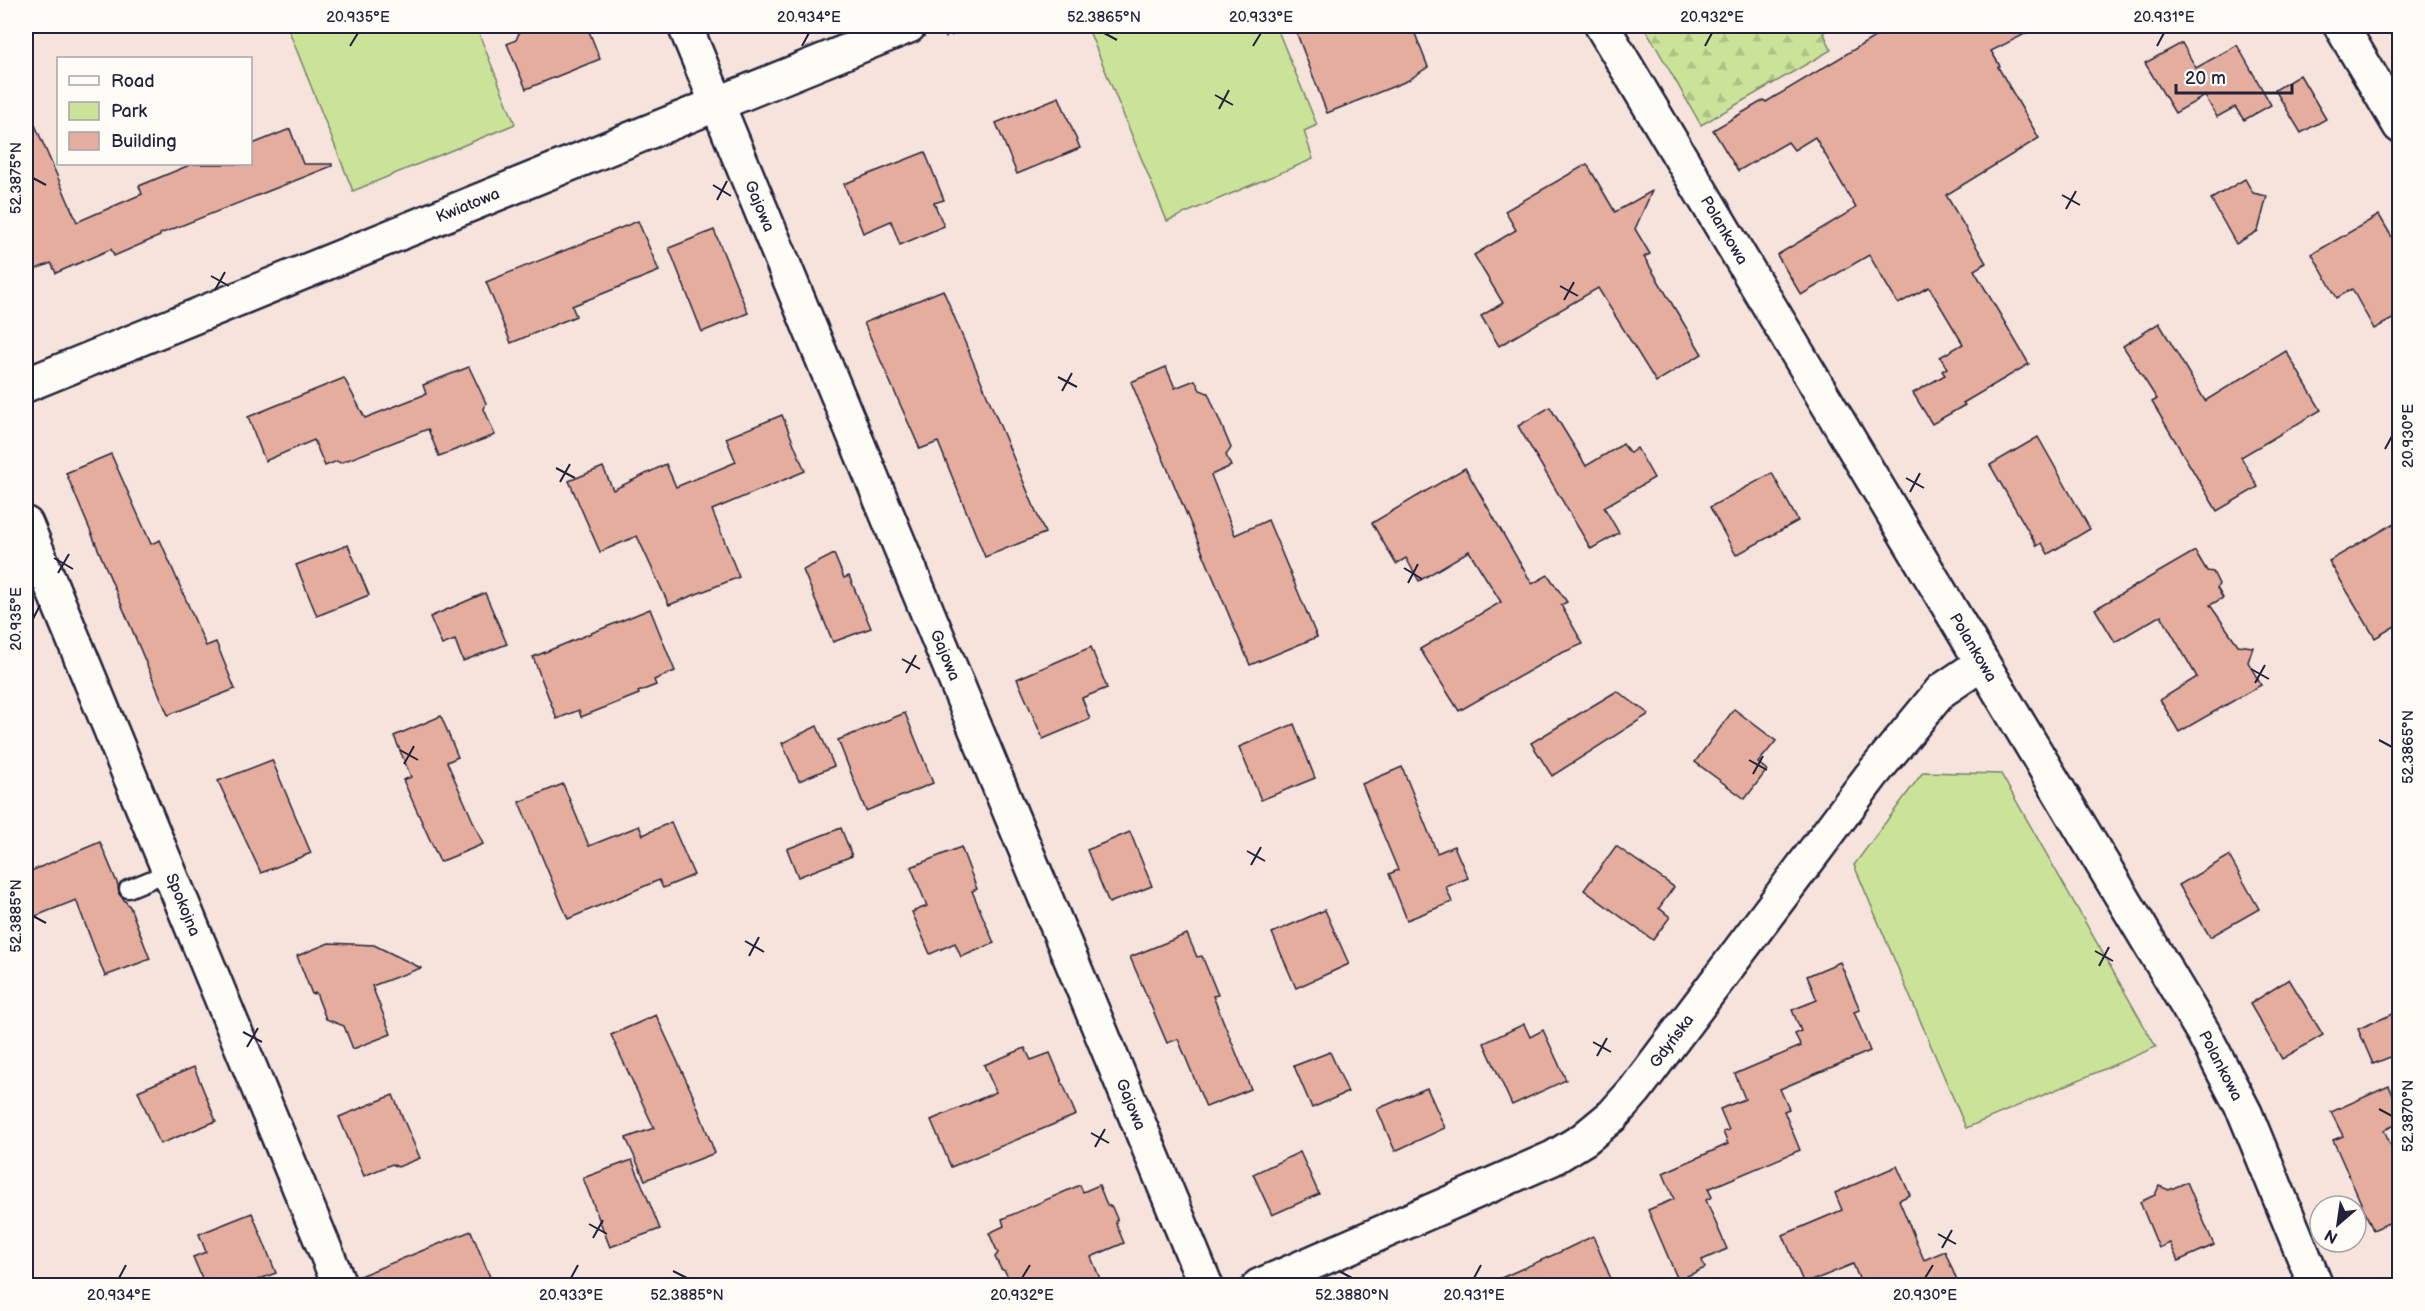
<svg xmlns="http://www.w3.org/2000/svg" width="2425" height="1311" font-family="'Balsamiq Sans',sans-serif">
	<defs>
		<pattern id="forest-firs" width="22" height="20" patternUnits="userSpaceOnUse" patternTransform="scale(1.5)"><rect width="22" height="20" fill="#cbe399"/><path d="M5 1l3.5 6h-7zM16 11l3.5 6h-7z" fill="#aec285"/></pattern>
	</defs>
	<rect width="100%" height="100%" fill="#f6e4dc"/>
	<filter id="ink" filterUnits="userSpaceOnUse"><feTurbulence type="fractalNoise" baseFrequency=".0167" numOctaves="2"/><feDisplacementMap in="SourceGraphic" scale="12" xChannelSelector="R" yChannelSelector="G"/><feConvolveMatrix kernelMatrix="1 2 1 2 8 2 1 2 1" color-interpolation-filters="sRGB"/></filter>
	<g filter="url(#ink)">
		<g fill="#cbe399" stroke="#76826a" stroke-width="1.5">
			<path d="M287 26H476L515 124 353 191Z"/>
			<path d="M1087 26H1276L1317 125 1304 131 1313 159 1167 221Z"/>
			<path d="M1923 772 2001 774 2156 1047 1966 1128 1854 865Z"/>
		</g>
		<path fill="url(#forest-firs)" stroke="#76826a" stroke-width="1.5" d="M1644 26H1821L1831 50 1701 125Z"/>
		<g fill="#e5ad9d" stroke="#22223b" stroke-width="1.5">
			<path d="M522 26H587L600 59 526 89 507 44 516 40Z"/>
			<path d="M1294 26H1412L1428 67 1407 81 1327 113Z"/>
			<path d="M1893 26H2041L1991 51 2000 66 1998 67 2039 138 1946 195 1986 263 1974 270 2029 364 1963 403 1965 405 1932 424 1913 393 1945 375 1942 371 1947 368 1940 357 1963 344 1929 287 1898 304 1869 255 1801 295 1777 255 1856 208 1815 137 1794 150 1788 142 1738 171 1713 130 1764 100 1766 102Z"/>
			<path d="M2182 43 2196 68 2237 45 2271 105 2244 120 2235 107 2217 117 2205 96 2175 113 2145 63Z"/>
			<path d="M2300 75 2326 119 2301 133 2275 90Z"/>
			<path d="M1059 97 1080 148 1017 174 996 123Z"/>
			<path d="M26 104 77 222 142 194 139 186 192 164H250V145L290 129 303 164H332V166L160 234V236L114 256 111 249 56 273 51 263 34 270 26 250Z"/>
			<path d="M925 152 944 200 934 203 944 226 900 245 891 221 863 233 844 184Z"/>
			<path d="M1587 164 1615 212 1652 191 1635 229 1650 254 1644 257 1702 354 1656 382 1598 288 1499 346 1481 316 1503 303 1474 255 1516 230 1505 211Z"/>
			<path d="M2245 179 2253 193 2267 196 2258 231 2236 244 2211 199Z"/>
			<path d="M2379 215 2400 251V315L2374 329 2352 289 2337 298 2312 254Z"/>
			<path d="M638 221 659 271 572 306 576 316 511 343 486 282Z"/>
			<path d="M714 230 748 313 702 332 669 248Z"/>
			<path d="M943 290 1045 533 985 557 938 442 920 449 864 323Z"/>
			<path d="M2159 323 2205 401 2286 351 2321 410 2241 457 2258 487 2217 511 2152 402 2157 399 2123 346Z"/>
			<path d="M469 367 486 403 484 409 495 435 439 456 428 429 340 463 337 461 325 466 314 440 265 461 248 417 344 378 365 418 426 394 423 385Z"/>
			<path d="M1166 367 1175 388 1195 380 1200 390 1208 393 1231 448 1226 455 1231 466 1211 475 1235 535 1268 520 1317 637 1250 665 1131 382Z"/>
			<path d="M1550 407 1586 466 1623 444 1630 453 1637 448 1654 478 1604 507 1619 533 1591 549 1518 426Z"/>
			<path d="M782 415 805 471 712 510 739 577 669 605 637 536 600 552 569 481 603 467 613 490 666 464 676 487 736 462 726 438Z"/>
			<path d="M2038 437 2090 529 2048 554 2042 543 2037 546 1990 465Z"/>
			<path d="M111 454 151 544 160 540 206 646 216 642 235 689 168 715 66 473Z"/>
			<path d="M1465 468 1532 584 1548 575 1567 602 1561 605 1583 644 1557 655 1459 711 1420 649 1501 602 1469 551 1419 581 1406 558 1396 564 1372 523Z"/>
			<path d="M1772 473 1798 521 1736 555 1710 507Z"/>
			<path d="M2400 520V623L2375 638 2329 561Z"/>
			<path d="M348 545 369 595 317 616 296 565Z"/>
			<path d="M2195 551 2207 571 2213 572 2219 584 2217 588 2223 598 2210 605 2238 645 2253 647 2248 662 2261 685 2179 732 2160 700 2197 677 2161 615 2115 642 2095 609Z"/>
			<path d="M834 554 844 578 849 576 871 628 833 642 803 570Z"/>
			<path d="M485 593 507 644 463 661 455 640 442 645 430 617Z"/>
			<path d="M650 609 675 671 654 680 656 685 638 692 639 694 581 717 579 710 557 719 533 657Z"/>
			<path d="M1091 647 1107 688 1082 698 1090 719 1043 739 1017 679Z"/>
			<path d="M1617 691 1649 714 1552 776 1531 743Z"/>
			<path d="M1734 709 1776 741 1758 763 1767 770 1745 799 1695 762Z"/>
			<path d="M905 713 933 783 866 811 838 740Z"/>
			<path d="M441 716 458 757 447 762 483 844 440 862 403 780 411 777 394 736Z"/>
			<path d="M1294 724 1315 778 1261 800 1239 747Z"/>
			<path d="M817 726 834 766 799 781 782 743Z"/>
			<path d="M272 760 311 853 261 873 218 781Z"/>
			<path d="M1402 767 1437 853 1454 846 1468 878 1446 887 1452 902 1407 920 1389 874 1398 870 1362 784Z"/>
			<path d="M563 784 589 846 639 826 643 835 671 822 694 875 663 888 659 880 568 919 519 802Z"/>
			<path d="M841 828 852 856 798 877 787 849Z"/>
			<path d="M1130 832 1152 886 1109 903 1087 850Z"/>
			<path d="M100 842 118 885 119 894 130 907 150 959 105 976 76 900 26 920V873Z"/>
			<path d="M1616 846 1674 887 1659 908 1670 917 1653 940 1584 890Z"/>
			<path d="M961 847 977 889 972 891 994 943 961 957 955 943 930 954 912 912 927 906 911 867Z"/>
			<path d="M2229 856 2259 909 2210 937 2179 885Z"/>
			<path d="M1325 910 1349 964 1296 988 1272 933Z"/>
			<path d="M1187 934 1197 957 1202 956 1218 995 1213 996 1251 1089 1206 1107 1178 1039 1167 1043 1130 957Z"/>
			<path d="M329 943 374 945 421 968 372 986 391 1034 353 1049 344 1026 326 1019 316 993 312 994 297 956Z"/>
			<path d="M1840 962 1860 1010 1854 1012 1870 1051 1780 1089 1789 1109 1784 1111 1800 1150 1708 1189 1712 1197 1706 1200 1727 1249 1702 1260 1705 1268 1678 1280 1648 1210 1674 1199 1663 1173 1728 1144 1723 1132 1729 1130 1720 1109 1745 1099 1735 1074 1801 1046 1795 1034 1801 1031 1792 1010 1817 1000 1807 976Z"/>
			<path d="M2289 979 2323 1035 2282 1059 2250 1004Z"/>
			<path d="M2400 1011V1053L2373 1064 2358 1029Z"/>
			<path d="M656 1015 692 1093 715 1153 645 1180 626 1138 654 1128 611 1035Z"/>
			<path d="M1524 1024 1530 1037 1543 1030 1566 1080 1512 1105 1484 1043Z"/>
			<path d="M1025 1048 1031 1060 1050 1053 1076 1115 951 1167 931 1120 996 1092 984 1065Z"/>
			<path d="M1330 1052 1348 1092 1312 1108 1294 1066Z"/>
			<path d="M194 1067 216 1121 160 1144 138 1091Z"/>
			<path d="M2389 1086 2400 1110V1123L2384 1130 2400 1166V1218L2373 1230 2333 1140 2343 1136 2331 1112Z"/>
			<path d="M1427 1088 1445 1128 1395 1151 1377 1109Z"/>
			<path d="M393 1095 420 1158 398 1167 392 1164 364 1176 339 1117Z"/>
			<path d="M1300 1152 1319 1194 1272 1215 1253 1174Z"/>
			<path d="M632 1160 660 1229 610 1247 583 1178Z"/>
			<path d="M1897 1166 1910 1195 1899 1200 1924 1260 1945 1251 1959 1286H1862L1853 1264 1804 1284 1783 1235 1842 1210 1835 1193Z"/>
			<path d="M2187 1182 2214 1245 2178 1261 2170 1243 2159 1248 2140 1202 2155 1195 2159 1186 2169 1190Z"/>
			<path d="M1080 1185 1083 1192 1099 1185 1107 1205 1112 1207 1117 1219 1116 1224 1124 1243 1091 1257 1103 1286H1012L1005 1271 1001 1269 995 1257 998 1253 989 1233 1004 1226 1002 1219Z"/>
			<path d="M252 1213 276 1273 244 1285H205L193 1257 206 1252 199 1234Z"/>
			<path d="M471 1231 490 1277 467 1286H358L357 1277Z"/>
			<path d="M1593 1236 1614 1286H1483L1560 1252Z"/>
		</g>
		<g fill="none" stroke-linecap="round" stroke-linejoin="round">
			<defs>
				<path id="lane" d="M128 889 169 872"/>
				<g id="street">
					<path id="s1" d="M685 26 1206 1286"/>
					<path id="s2" d="M1602 26 2204 1034 2245 1113 2316 1286"/>
					<path d="M2341 26 2400 126"/>
					<path id="s3" d="M26 385 909 26"/>
					<path id="s4" d="M26 524 340 1286"/>
					<path id="s5" d="M1259 1286 1553 1158 1584 1139 1613 1115 1635 1090 1871 776 1941 691 1981 664"/>
				</g>
			</defs>
			<use href="#lane" stroke="#22223b" stroke-width="21"/>
			<use href="#street" stroke="#22223b" stroke-width="38"/>
			<g stroke="#22223b" stroke-width="4" stroke-dasharray="1.5 4.5" stroke-linecap="butt">
				<path d="M945 37 972 26"/>
				<path d="M26 479 30 490"/>
			</g>
			<use href="#lane" stroke="#fdfcf7" stroke-width="16"/>
			<use href="#street" stroke="#fdfcf7" stroke-width="33"/>
		</g>
	</g>
	<path fill="none" stroke="#22223b" stroke-width="2" d="M1104 33 1117 40M350 46 358 33M802 46 809 33M1253 46 1261 33M1705 46 1712 33M2157 46 2164 33M1215 95 1233 105M1219 109 1229 90M33 178 46 185M713 185 731 196M2062 195 2080 205M717 200 727 181M2066 209 2076 191M211 276 229 286M1560 286 1578 296M215 290 225 272M1564 300 1574 282M1058 377 1077 387M1062 391 1072 373M2385 449 2392 436M556 468 575 478M1906 478 1924 488M560 482 570 464M1910 492 1920 473M54 558 73 569M1404 568 1422 579M58 573 69 554M1408 583 1418 564M33 619 40 605M902 659 920 669M2251 669 2269 679M906 673 916 655M2255 683 2265 665M2379 740 2392 747M400 750 418 760M1749 760 1767 770M404 764 414 746M1753 774 1763 756M1247 851 1265 861M1251 865 1261 847M33 916 46 923M745 941 764 952M2095 951 2113 961M749 956 759 937M2099 966 2109 947M243 1032 262 1042M1593 1042 1611 1052M247 1047 258 1028M1597 1056 1607 1038M2379 1109 2392 1116M1091 1133 1109 1143M1095 1147 1105 1129M589 1224 607 1234M1938 1234 1956 1244M593 1238 603 1220M1942 1248 1952 1230M673 1271 687 1278M1339 1271 1352 1278M119 1278 126 1265M571 1278 578 1265M1022 1278 1030 1265M1474 1278 1481 1265M1925 1278 1933 1265"/>
	<g text-anchor="middle" dominant-baseline="central" stroke-width="6" stroke-linejoin="round" paint-order="stroke">
		<g font-size="16" fill="#22223b" stroke="#fdfcf7">
			<text stroke="none"><textPath href="#s3" startOffset="477">Kwiatowa</textPath></text>
			<text stroke="none"><textPath href="#s1" startOffset="195">Gajowa</textPath></text>
			<text stroke="none"><textPath href="#s2" startOffset="238">Polankowa</textPath></text>
			<text stroke="none"><textPath href="#s2" startOffset="724">Polankowa</textPath></text>
			<text stroke="none"><textPath href="#s1" startOffset="681">Gajowa</textPath></text>
			<text stroke="none"><textPath href="#s4" startOffset="412">Spokojna</textPath></text>
			<text stroke="none"><textPath href="#s5" startOffset="489">Gdyńska</textPath></text>
			<text stroke="none"><textPath href="#s2" startOffset="1210">Polankowa</textPath></text>
			<text stroke="none"><textPath href="#s1" startOffset="1167">Gajowa</textPath></text>
		</g>
	</g>
	<rect width="2425" height="1311" fill="none" stroke="#fdfcf7" stroke-width="66"/>
	<rect x="57" y="57" width="195" height="108" fill="#fdfcf7" stroke="#a5a5ac" stroke-width="1.5"/>
	<rect x="69" y="76" width="30" height="9" fill="#fdfcf7" stroke="#a5a5ac" stroke-width="1.5"/>
	<text x="111" y="87" font-size="18" fill="#22223b">Road</text>
	<rect x="69" y="102" width="30" height="18" fill="#cbe399" stroke="#a5a5ac" stroke-width="1.5"/>
	<text x="111" y="117" font-size="18" fill="#22223b">Park</text>
	<rect x="69" y="132" width="30" height="18" fill="#e5ad9d" stroke="#a5a5ac" stroke-width="1.5"/>
	<text x="111" y="147" font-size="18" fill="#22223b">Building</text>
	<g transform="translate(2338 1224) rotate(209)"><circle r="28" fill="#fdfcf7" stroke="#a5a5ac" stroke-width="1.5"/>
	<path d="M0-4.5L10 22L0 15L-10 22Z" fill="#22223b"/>
	<text y="-9" font-size="16" font-weight="bold" text-anchor="middle" fill="#22223b">N</text>
	</g>
	<path d="M2176 84v9h116v-9" fill="none" stroke="#22223b" stroke-width="3"/>
	<text x="2185" y="84" font-size="18" fill="#22223b" stroke="#fdfcf7" stroke-width="4.5" paint-order="stroke">20 m</text>
	<rect x="33" y="33" width="2359" height="1245" fill="none" stroke="#22223b" stroke-width="2"/>
	<g font-size="15" text-anchor="middle" fill="#22223b">
		<text x="358" y="22">20.935°E</text>
		<text x="809" y="22">20.934°E</text>
		<text x="1104" y="22">52.3865°N</text>
		<text x="1261" y="22">20.933°E</text>
		<text x="1712" y="22">20.932°E</text>
		<text x="2164" y="22">20.931°E</text>
		<text transform="translate(16 178) rotate(-90)" y="5">52.3875°N</text>
		<text transform="translate(2408 436) rotate(-90)" y="5">20.930°E</text>
		<text transform="translate(16 619) rotate(-90)" y="5">20.935°E</text>
		<text transform="translate(2408 747) rotate(-90)" y="5">52.3865°N</text>
		<text transform="translate(16 916) rotate(-90)" y="5">52.3885°N</text>
		<text transform="translate(2408 1116) rotate(-90)" y="5">52.3870°N</text>
		<text x="119" y="1300">20.934°E</text>
		<text x="571" y="1300">20.933°E</text>
		<text x="687" y="1300">52.3885°N</text>
		<text x="1022" y="1300">20.932°E</text>
		<text x="1352" y="1300">52.3880°N</text>
		<text x="1474" y="1300">20.931°E</text>
		<text x="1925" y="1300">20.930°E</text>
	</g>
</svg>
